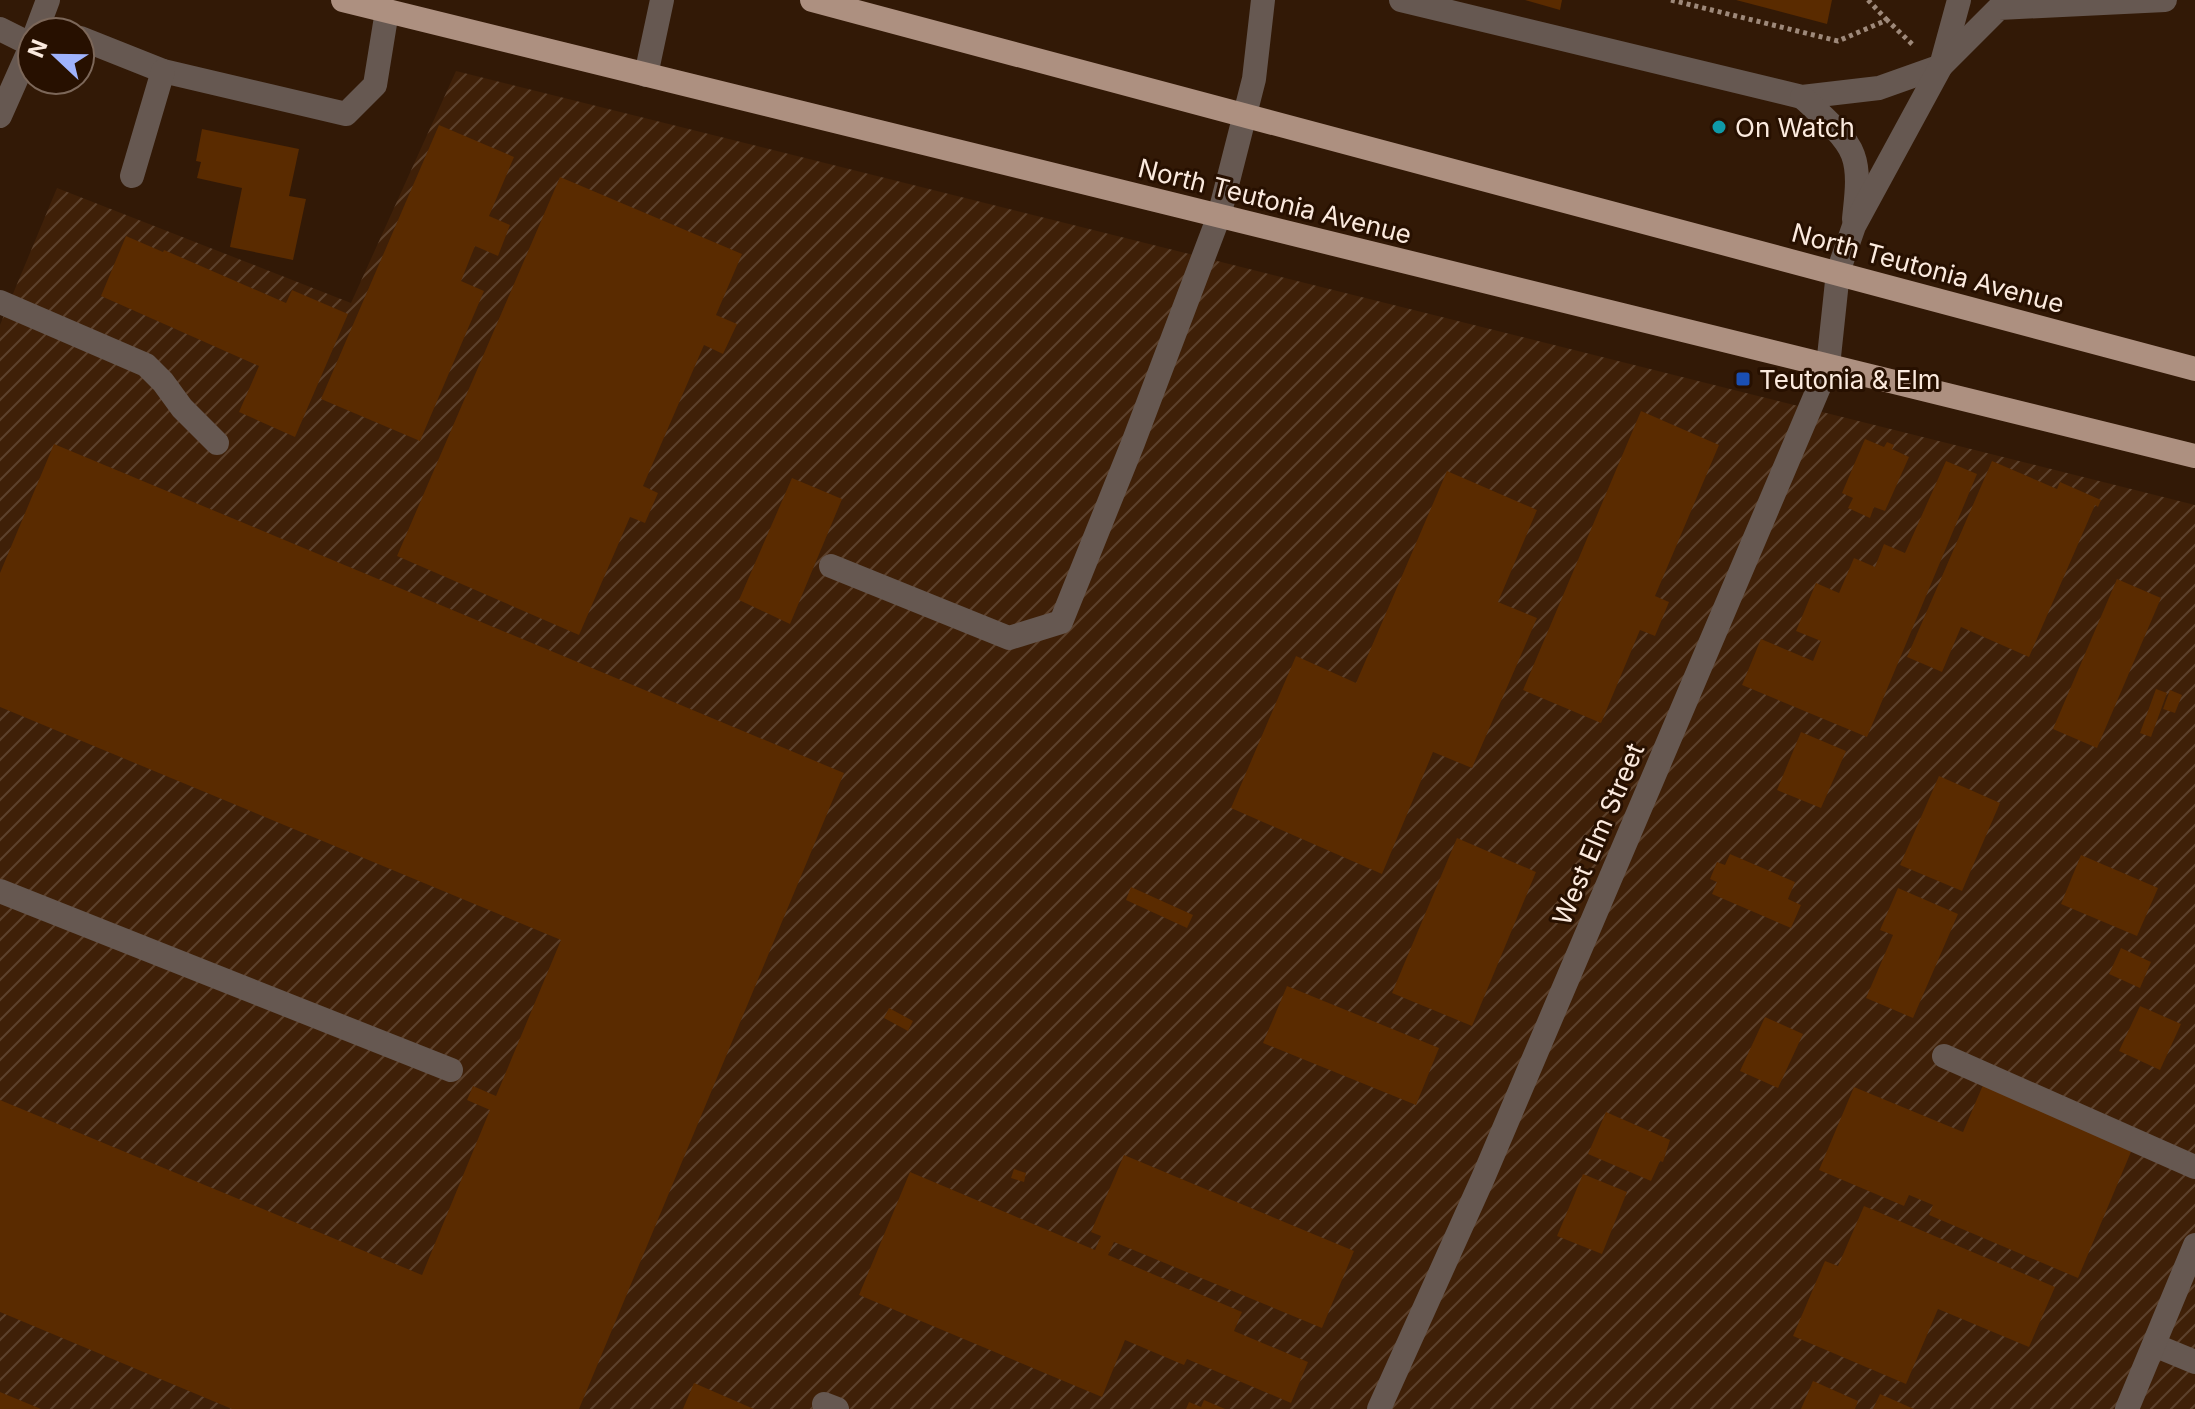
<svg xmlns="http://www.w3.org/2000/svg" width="2195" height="1409" font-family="Inter,sans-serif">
	<defs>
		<pattern id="industrial-furrows" width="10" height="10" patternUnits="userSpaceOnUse" patternTransform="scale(2)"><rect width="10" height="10" fill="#3f2008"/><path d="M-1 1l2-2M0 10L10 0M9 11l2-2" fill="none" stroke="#5c412c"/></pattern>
	</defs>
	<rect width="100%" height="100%" fill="#321906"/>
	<path fill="url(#industrial-furrows)" d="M456 71 2195 505V1409H0V325L57 188 351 303Z"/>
	<g fill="#5a2b00">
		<path d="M1525 0H1562L1560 10Z"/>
		<path d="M1736 0H1832L1827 24Z"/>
		<path d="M439 125 514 157 489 216 510 225 498 256 475 246 461 281 484 291 420 441 321 399Z"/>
		<path d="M202 129 299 149 289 196 306 199 293 260 230 247 242 188 197 178 201 162 196 161Z"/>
		<path d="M560 177 742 254 716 315 737 324 723 354 704 345 643 486 658 493 645 523 630 517 579 635 397 556Z"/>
		<path d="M126 236 163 252 164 250 286 303 292 290 348 314 295 437 239 412 259 366 101 296Z"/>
		<path d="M1641 411 1719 445 1655 596 1669 602 1655 636 1640 630 1601 723 1523 690Z"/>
		<path d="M1865 439 1884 447 1887 442 1894 445 1892 449 1909 457 1885 511 1874 507 1870 518 1848 508 1853 498 1842 493Z"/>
		<path d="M54 444 844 773 579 1409H232L0 1312V1100L422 1275 490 1110 467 1100 473 1086 496 1096 561 940 0 707V573Z"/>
		<path d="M1946 461 1977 474 1867 737 1742 685 1761 639 1813 661 1821 641 1796 631 1816 583 1839 593 1854 558 1875 567 1884 544 1905 553Z"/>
		<path d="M1992 461 2057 489 2060 482 2101 500 2098 507 2095 505 2029 657 1961 627 1942 672 1907 657Z"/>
		<path d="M1447 471 1537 510 1498 602 1537 618 1472 768 1433 752 1382 874 1231 808 1296 656 1356 683Z"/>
		<path d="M792 478 842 499 790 624 739 600Z"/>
		<path d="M2117 579 2161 598 2097 748 2053 729Z"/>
		<path d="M2156 689 2167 693 2151 737 2140 733Z"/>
		<path d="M2170 690 2182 695 2175 713 2163 709Z"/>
		<path d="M1801 732 1846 751 1821 808 1777 790Z"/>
		<path d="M1939 776 2000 803 1962 891 1900 865Z"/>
		<path d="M1457 838 1536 872 1472 1026 1392 993Z"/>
		<path d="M1730 854 1795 882 1788 899 1801 905 1791 928 1712 894 1717 882 1710 879 1717 862 1725 865Z"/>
		<path d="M2081 855 2158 888 2137 936 2061 904Z"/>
		<path d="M1131 887 1193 915 1187 928 1126 900Z"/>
		<path d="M1898 888 1958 914 1913 1018 1866 998 1893 935 1880 930Z"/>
		<path d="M2121 948 2151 962 2140 988 2109 974Z"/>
		<path d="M1287 986 1439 1048 1416 1105 1263 1043Z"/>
		<path d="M2140 1006 2181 1024 2160 1070 2119 1051Z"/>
		<path d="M889 1008 913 1021 908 1031 884 1018Z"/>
		<path d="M1765 1017 1803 1034 1778 1088 1740 1071Z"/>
		<path d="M1983 1085 2133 1147 2078 1278 1929 1215 1933 1205 1909 1195 1904 1206 1819 1170 1854 1087 1963 1132Z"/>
		<path d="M1606 1112 1670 1140 1663 1162 1660 1161 1651 1181 1588 1154Z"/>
		<path d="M1124 1155 1354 1251 1322 1328 1114 1242 1108 1255 1242 1312 1234 1331 1308 1362 1291 1403 1187 1359 1184 1365 1125 1340 1102 1397 859 1295 910 1172 1095 1250 1101 1236 1091 1232Z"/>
		<path d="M1014 1169 1026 1173 1024 1182 1011 1178Z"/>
		<path d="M1583 1174 1627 1192 1602 1254 1557 1236Z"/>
		<path d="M1864 1206 2055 1287 2029 1347 1938 1309 1906 1384 1793 1336 1825 1261 1838 1266Z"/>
		<path d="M1813 1381 1858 1401 1855 1409H1801Z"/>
		<path d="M694 1383 754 1409H683Z"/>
		<path d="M0 1392 41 1409H0Z"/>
		<path d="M1880 1394 1914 1409H1873Z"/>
		<path d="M1204 1400 1225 1409H1186L1189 1402 1201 1407Z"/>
	</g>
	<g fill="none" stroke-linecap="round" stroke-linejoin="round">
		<g stroke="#9e897a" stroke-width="5" stroke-dasharray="4 4" stroke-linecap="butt">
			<path d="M1671 0 1838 41 1887 20 1914 46"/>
			<path d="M1868 0 1887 20"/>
		</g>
		<g stroke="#665851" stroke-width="24">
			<path d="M1401 0 1802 97 1879 88 1941 66 1959 0"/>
			<path d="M0 29 32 45"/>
			<path d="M36 32 48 0"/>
			<path d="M80 38 163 71 346 114 375 85 387 11"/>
			<path d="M646 75 662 0"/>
			<path d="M1802 97C1817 111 1846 135 1853 155 1860 174 1856 198 1854 219"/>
			<path d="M0 116 32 44"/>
			<path d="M132 176 163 71"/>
			<path d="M0 302 146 365 163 382 182 408 217 443"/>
			<path d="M831 566 1009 638 1061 622 1133 443 1219 216 1254 79 1263 0"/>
			<path d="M0 891 451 1070"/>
			<path d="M1944 1056 2195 1167"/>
			<path d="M2154 1345 2195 1362"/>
			<path d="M824 1404 837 1409"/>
			<path d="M1379 1409 1483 1178 1828 366 1838 272 1854 226 1941 66 1999 8 2165 0"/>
			<path d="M2127 1409 2195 1245"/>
		</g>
		<g stroke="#ad9080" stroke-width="24">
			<path d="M343 0 2195 456"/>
			<path d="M812 0 2195 369"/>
		</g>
	</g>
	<circle fill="#0f9aa8" stroke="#271000" stroke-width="3" cx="1719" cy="127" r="8"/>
	<rect fill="#1a4fb4" stroke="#271000" stroke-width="3" x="1735" y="371" width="16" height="16" rx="4"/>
	<g text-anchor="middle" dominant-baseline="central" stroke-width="6" stroke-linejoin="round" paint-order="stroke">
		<g font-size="26" fill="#fbeade" stroke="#271000" text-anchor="start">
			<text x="1735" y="127">On Watch</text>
			<text x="1759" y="379">Teutonia &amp; Elm</text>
		</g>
		<g font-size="26" fill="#fbeade" stroke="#271000">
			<text transform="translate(1275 201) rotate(14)">North Teutonia Avenue</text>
			<text transform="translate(1928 268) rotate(15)">North Teutonia Avenue</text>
			<text transform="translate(1598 834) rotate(-67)">West Elm Street</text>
		</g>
	</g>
	<g transform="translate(56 56) rotate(292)"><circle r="38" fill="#271000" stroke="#7c6759" stroke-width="2"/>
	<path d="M0-6L14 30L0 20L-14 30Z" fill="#9fb3fd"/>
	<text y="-12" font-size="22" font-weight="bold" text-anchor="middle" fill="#fbeade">N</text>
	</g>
</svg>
